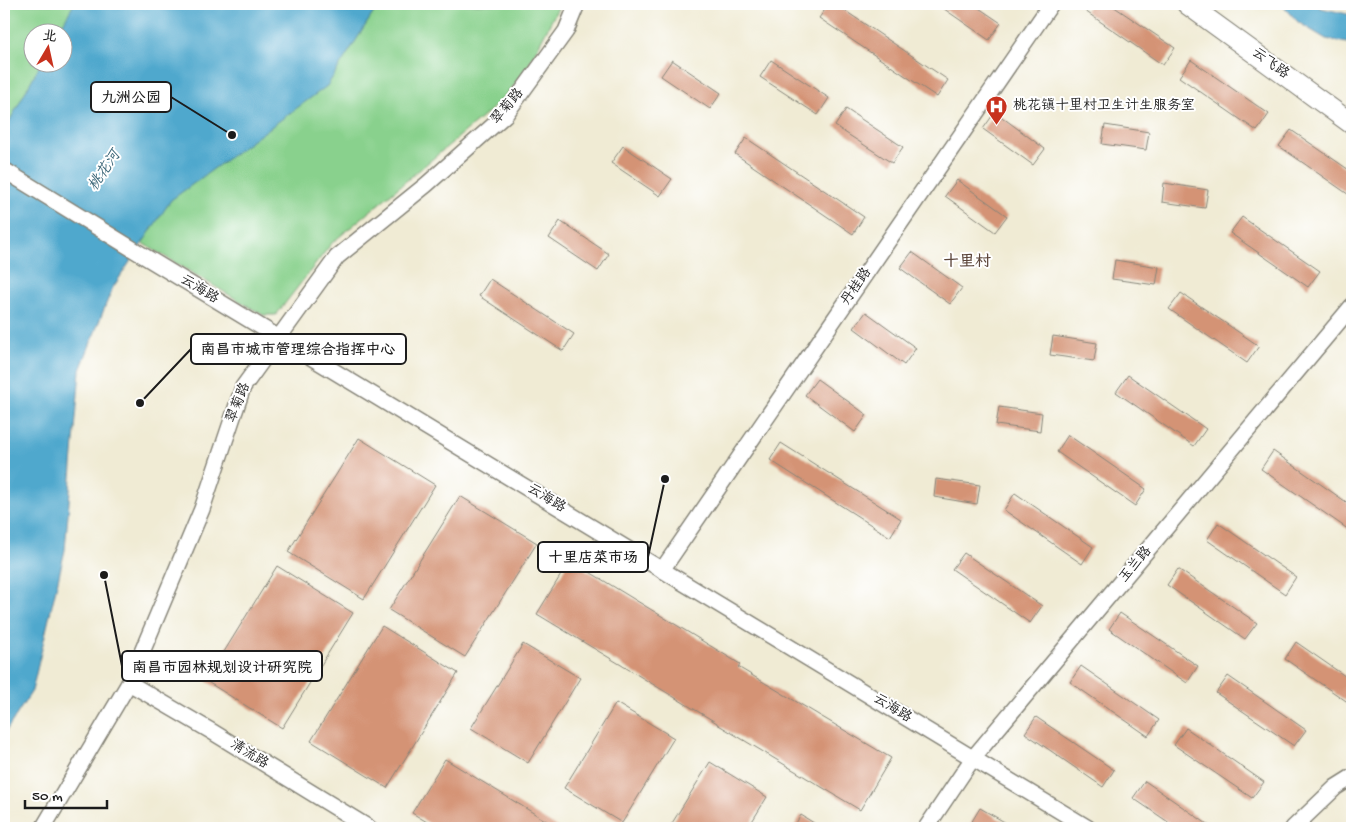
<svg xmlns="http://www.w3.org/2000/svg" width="1356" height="832" font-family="'Gochi Hand','LXGW WenKai TC',sans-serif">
	<rect width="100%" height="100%" fill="#fff"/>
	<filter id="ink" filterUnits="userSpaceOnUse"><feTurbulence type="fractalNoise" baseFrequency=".02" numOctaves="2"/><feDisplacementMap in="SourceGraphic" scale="10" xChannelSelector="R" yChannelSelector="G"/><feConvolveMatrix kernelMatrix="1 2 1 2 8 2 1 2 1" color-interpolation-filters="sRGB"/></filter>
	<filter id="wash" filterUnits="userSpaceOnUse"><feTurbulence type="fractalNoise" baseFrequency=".0096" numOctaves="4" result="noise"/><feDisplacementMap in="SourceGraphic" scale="20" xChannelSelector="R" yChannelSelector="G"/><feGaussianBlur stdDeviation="1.12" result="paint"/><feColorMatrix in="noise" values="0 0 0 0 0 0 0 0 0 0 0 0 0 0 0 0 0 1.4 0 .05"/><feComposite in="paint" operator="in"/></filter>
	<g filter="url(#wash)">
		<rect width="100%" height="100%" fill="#f0ebd4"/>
		<path fill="#89d18d" stroke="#527654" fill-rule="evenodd" d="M4 4H560L523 76 491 110 332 243 276 315H263L4 161ZM32 32H62V62H32Z"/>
		<g fill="#4fa8cd" stroke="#366274">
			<path d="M74 4H379L327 86 171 200 112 289 80 370 65 550 32 691 4 734V131L41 63 62 62V32H58Z"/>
			<path d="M1282 4H1315L1321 8 1352 15V44L1326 39 1298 22Z"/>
		</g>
		<g id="blocks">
			<g fill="#d49374">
				<path d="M829 4H835L948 80 937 97 819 18Z"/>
				<path d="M937 4H973L1001 23 989 40Z"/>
				<path d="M1090 4H1110L1175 48 1163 65 1085 11Z"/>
				<path d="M672 60 721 93 710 109 661 76Z"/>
				<path d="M771 60 829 98 818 115 760 77Z"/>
				<path d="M1191 60 1269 114 1257 131 1179 77Z"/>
				<path d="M846 109 903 147 892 163 835 126Z"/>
				<path d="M995 112 1045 149 1033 165 983 129Z"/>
				<path d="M1105 125 1149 132 1146 150 1102 144Z"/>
				<path d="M1291 130 1352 172V197L1279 146Z"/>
				<path d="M746 138 864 217 853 234 735 154Z"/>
				<path d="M623 146 672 179 660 196 611 163Z"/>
				<path d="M957 180 1007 216 995 232 945 196Z"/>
				<path d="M1164 183 1208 190 1205 208 1162 202Z"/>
				<path d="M1242 217 1320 271 1308 287 1230 233Z"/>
				<path d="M560 221 609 254 598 271 549 238Z"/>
				<path d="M912 252 962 288 950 304 900 268Z"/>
				<path d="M1115 260 1159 267 1156 285 1112 279Z"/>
				<path d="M490 279 574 334 563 351 479 296Z"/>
				<path d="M1181 293 1259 346 1247 363 1169 309Z"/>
				<path d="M866 312 916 348 904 365 854 328Z"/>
				<path d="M1053 336 1097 343 1094 361 1050 355Z"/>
				<path d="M1128 375 1206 429 1194 446 1116 392Z"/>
				<path d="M817 379 867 415 855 432 805 395Z"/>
				<path d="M999 407 1042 413 1040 431 996 425Z"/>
				<path d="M1068 435 1146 489 1135 506 1057 452Z"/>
				<path d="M359 438 435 485 364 599 288 552Z"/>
				<path d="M781 443 901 519 890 537 770 460Z"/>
				<path d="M1273 451 1352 506V532L1261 469Z"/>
				<path d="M936 479 980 485 977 504 934 497Z"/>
				<path d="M1015 493 1093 547 1082 564 1004 510Z"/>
				<path d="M460 496 537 543 465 657 389 610Z"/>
				<path d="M1218 523 1296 577 1285 594 1207 540Z"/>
				<path d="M964 553 1042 606 1030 623 952 569Z"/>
				<path d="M570 560 740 664 738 667 891 758 860 810 717 724V723L537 614Z"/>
				<path d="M277 566 353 613 282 728 206 681Z"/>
				<path d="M1178 569 1257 623 1245 639 1167 585Z"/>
				<path d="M1120 613 1198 666 1187 683 1109 629Z"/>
				<path d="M382 626 458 673 387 788 311 741Z"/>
				<path d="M1296 642 1352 681V705L1285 659Z"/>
				<path d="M523 644 580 678 528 763 471 728Z"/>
				<path d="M1081 666 1159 720 1148 736 1070 682Z"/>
				<path d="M1228 676 1306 730 1294 746 1216 693Z"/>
				<path d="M616 703 674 738 622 823 564 788Z"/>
				<path d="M1036 717 1114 770 1103 787 1025 733Z"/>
				<path d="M1186 728 1264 782 1252 798 1174 745Z"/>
				<path d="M445 759 558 828H437L412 813Z"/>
				<path d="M710 762 767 797 748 828H669Z"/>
				<path d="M1145 781 1213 828H1177L1133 798Z"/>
				<path d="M980 808 1015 828H968Z"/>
				<path d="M801 815 822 828H793Z"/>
			</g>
		</g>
	</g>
	<g filter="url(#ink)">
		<use href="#blocks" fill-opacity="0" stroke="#868478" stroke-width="1"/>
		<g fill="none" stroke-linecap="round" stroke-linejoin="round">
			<defs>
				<g id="minor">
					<path d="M4 170 144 256 1088 828"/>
					<path d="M662 570 1051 4"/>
					<path d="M129 683 211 731 369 828"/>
					<path d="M43 828 129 683 202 509 243 387 337 257 426 185 505 115 566 31 577 4"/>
					<path d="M926 828 973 758 1352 306"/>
					<path d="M1293 828 1336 787 1352 777"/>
				</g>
				<path id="major" d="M1187 4 1352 124"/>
			</defs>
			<use href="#minor" stroke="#868478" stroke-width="18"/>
			<use href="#major" stroke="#868478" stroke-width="22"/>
			<use href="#minor" stroke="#fff" stroke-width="15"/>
			<use href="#major" stroke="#fff" stroke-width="20"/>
		</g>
	</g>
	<defs>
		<symbol id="hospital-pin" viewBox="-11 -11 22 30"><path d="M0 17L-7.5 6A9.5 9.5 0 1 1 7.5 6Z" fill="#c8321e" stroke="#fff"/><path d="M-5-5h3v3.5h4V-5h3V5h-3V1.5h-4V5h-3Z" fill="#fff"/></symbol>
	</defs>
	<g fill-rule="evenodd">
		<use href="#hospital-pin" x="984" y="94" width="25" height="34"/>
	</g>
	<g text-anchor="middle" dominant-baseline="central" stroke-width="4" stroke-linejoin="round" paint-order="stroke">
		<g font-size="14" fill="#1c1c1c" stroke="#fff">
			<text transform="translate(1270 64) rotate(36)">云飞路</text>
			<text transform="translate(508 107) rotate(-50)">翠菊路</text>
			<text transform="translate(857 287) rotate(-55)">丹桂路</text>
			<text transform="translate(199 290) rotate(31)">云海路</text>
			<text transform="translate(239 403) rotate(-68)">翠菊路</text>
			<text transform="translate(546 499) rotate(31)">云海路</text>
			<text transform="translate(1136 565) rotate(-50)">玉兰路</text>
			<text transform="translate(892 709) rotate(31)">云海路</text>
			<text transform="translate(249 755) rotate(32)">清流路</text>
		</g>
		<g font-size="14" fill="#1c1c1c" stroke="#fff" text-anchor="start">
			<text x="1013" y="106">桃花镇十里村卫生计生服务室</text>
		</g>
		<g font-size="15" font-style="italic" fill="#366274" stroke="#fff">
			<text transform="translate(105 171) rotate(-56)">桃花河</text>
		</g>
		<g font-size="16" font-weight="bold" fill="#5c463b" stroke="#fff">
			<text x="967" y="263">十里村</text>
		</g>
	</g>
	<path fill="none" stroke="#1c1c1c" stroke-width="2" d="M232 135L171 97M140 403L191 349M665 479L648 557M104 575L122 666"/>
	<g fill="#1c1c1c" stroke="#fff" stroke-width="2">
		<circle cx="232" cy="135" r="5"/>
		<circle cx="140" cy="403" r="5"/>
		<circle cx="665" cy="479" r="5"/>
		<circle cx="104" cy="575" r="5"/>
	</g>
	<g fill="#fff" stroke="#1c1c1c" stroke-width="2">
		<rect x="91" y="82" width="80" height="30" rx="5"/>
		<rect x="191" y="334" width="215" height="30" rx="5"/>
		<rect x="538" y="542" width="110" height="30" rx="5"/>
		<rect x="122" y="651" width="200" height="30" rx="5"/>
	</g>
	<g font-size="15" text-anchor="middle" font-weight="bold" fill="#1c1c1c">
		<text x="131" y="102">九洲公园</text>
		<text x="298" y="354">南昌市城市管理综合指挥中心</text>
		<text x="593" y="562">十里店菜市场</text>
		<text x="222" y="672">南昌市园林规划设计研究院</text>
	</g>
	<rect width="1356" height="832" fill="none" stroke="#fff" stroke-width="20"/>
	<g transform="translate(48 48) rotate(9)"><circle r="24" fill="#ffffff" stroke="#a4a4a4"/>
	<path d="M0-4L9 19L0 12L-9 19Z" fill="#c8321e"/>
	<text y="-8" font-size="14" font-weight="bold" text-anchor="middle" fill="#1c1c1c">北</text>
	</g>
	<path d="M25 800v8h82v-8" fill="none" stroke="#1c1c1c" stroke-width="2.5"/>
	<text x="32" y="800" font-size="15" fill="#1c1c1c" stroke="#ffffff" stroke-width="4" paint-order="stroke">50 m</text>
</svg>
